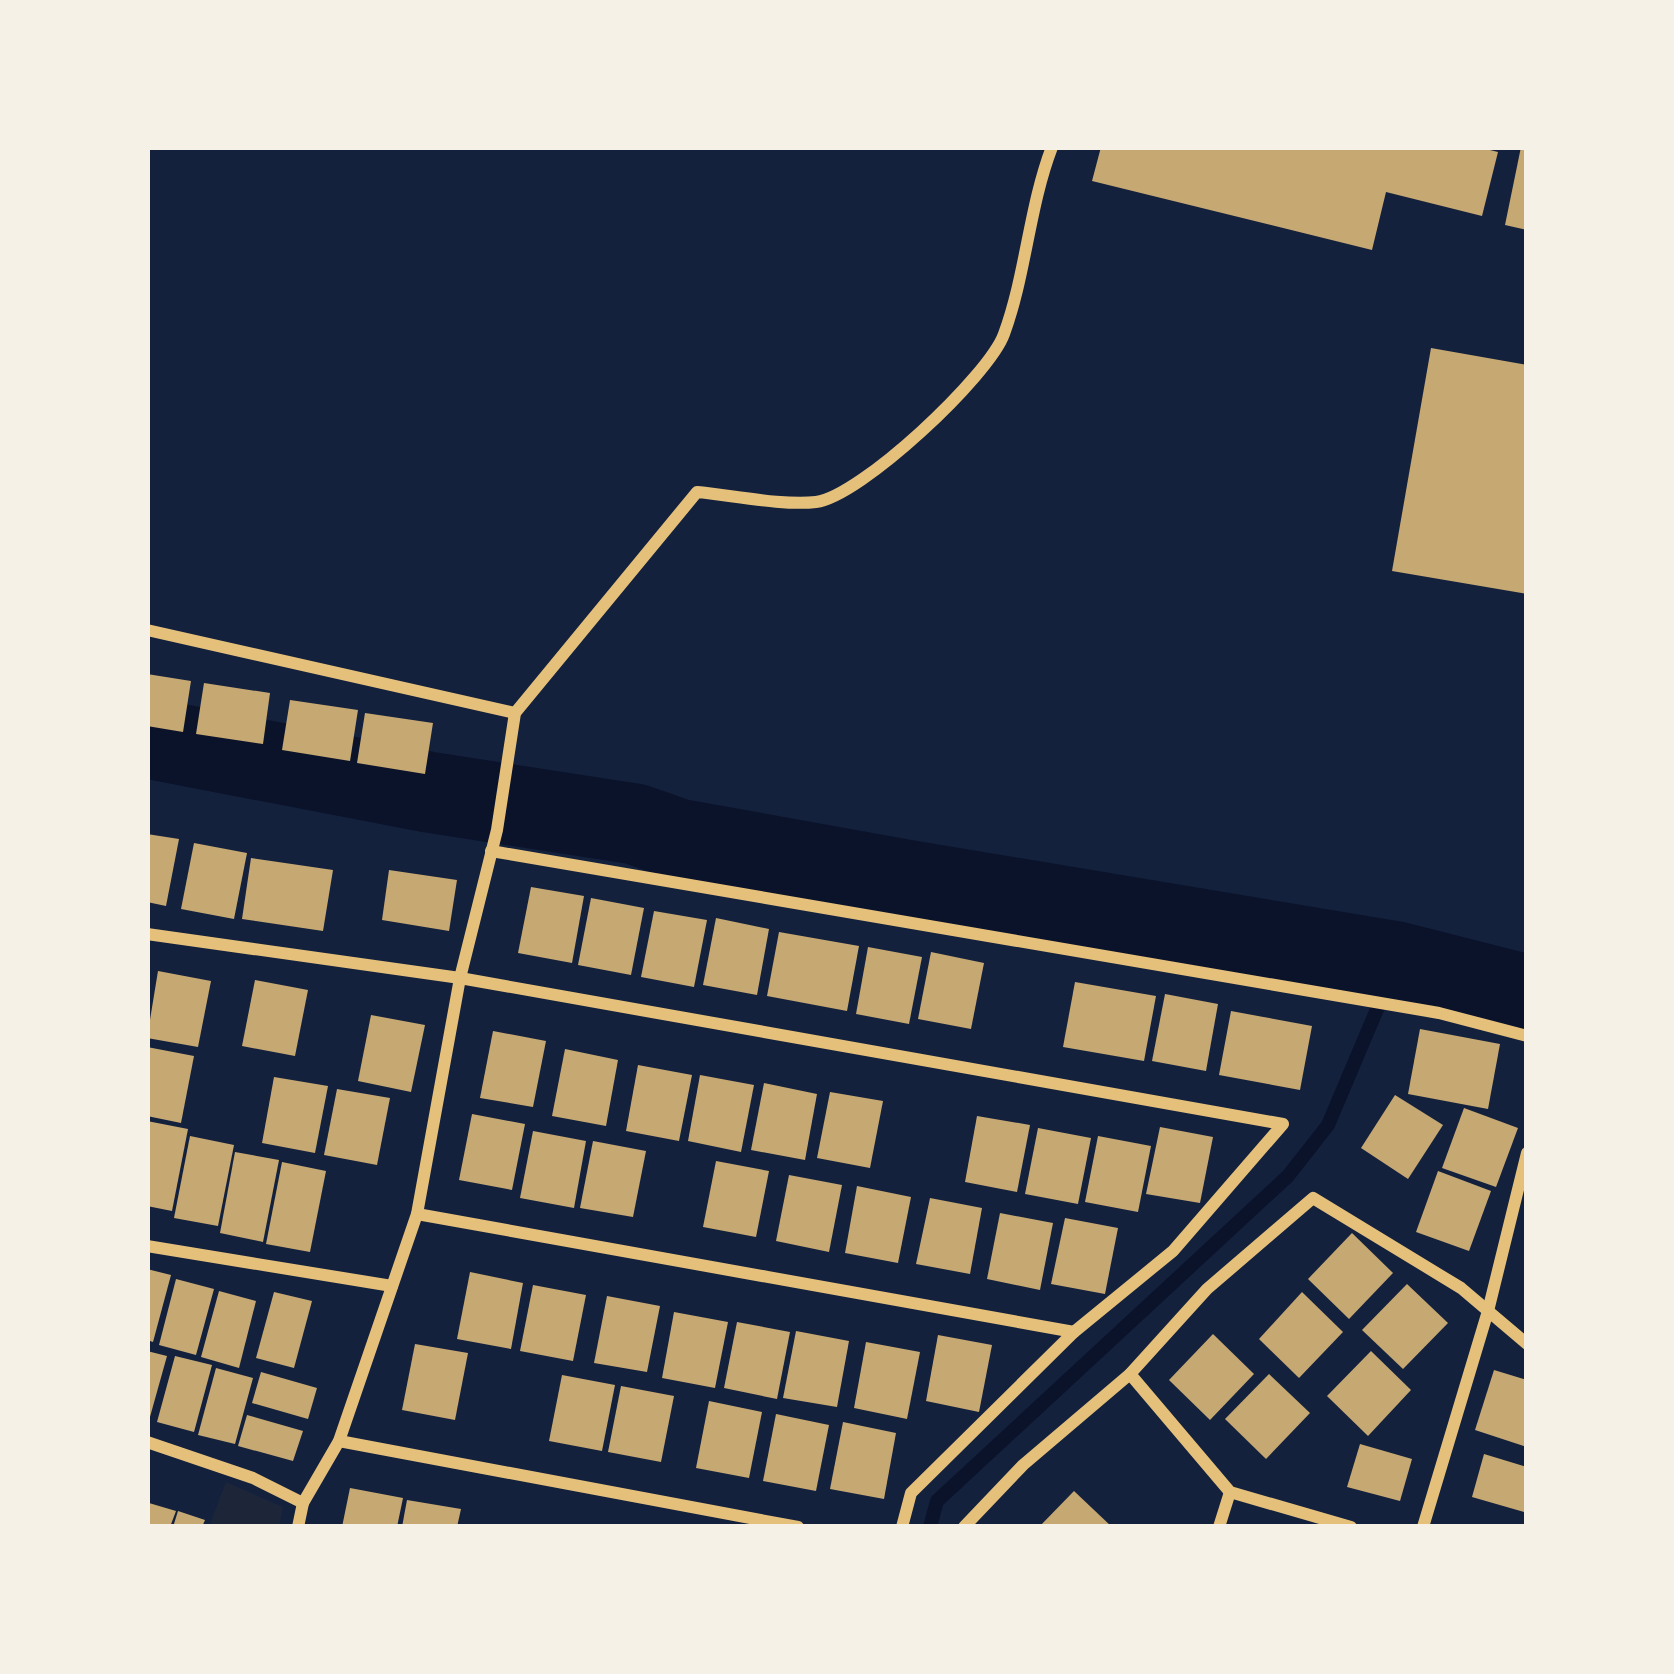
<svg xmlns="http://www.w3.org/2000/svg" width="1674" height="1674" font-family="'Zilla Slab',serif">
	<rect width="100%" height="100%" fill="#14213d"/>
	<path fill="#1d2539" d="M226 1482 283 1507 279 1527H209Z"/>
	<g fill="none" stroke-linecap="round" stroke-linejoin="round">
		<path stroke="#0b132b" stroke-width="14" d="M930 1527 937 1501 1288 1176 1328 1125 1397 962"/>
		<path stroke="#0b132b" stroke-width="81" d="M147 738 428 792 635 824 678 839 906 880 1397 962 1527 995"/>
	</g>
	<g fill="#c6a872">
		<path d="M1101 147H1478L1498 152 1482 216 1386 192 1372 250 1092 181Z"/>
		<path d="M1521 147H1527V230L1505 225Z"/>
		<path d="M1431 348 1527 365V594L1392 571Z"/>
		<path d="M147 674 191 681 183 732 147 726Z"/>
		<path d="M204 683 270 693 263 744 196 734Z"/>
		<path d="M290 700 358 710 350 761 282 750Z"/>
		<path d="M365 713 433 723 425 774 357 763Z"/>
		<path d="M147 834 179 839 166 906 147 902Z"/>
		<path d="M194 843 247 853 234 919 181 909Z"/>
		<path d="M251 858 333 870 323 931 242 919Z"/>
		<path d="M389 870 457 880 449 931 382 920Z"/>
		<path d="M531 887 584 896 572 963 518 953Z"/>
		<path d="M591 898 644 908 631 975 578 965Z"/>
		<path d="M654 911 707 920 694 987 641 977Z"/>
		<path d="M716 918 769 929 757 995 703 985Z"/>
		<path d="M779 932 859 946 847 1011 767 996Z"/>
		<path d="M868 947 922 957 909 1024 856 1014Z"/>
		<path d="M931 952 984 963 971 1029 918 1019Z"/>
		<path d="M158 971 211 981 198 1047 147 1038Z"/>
		<path d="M255 980 308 990 295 1056 242 1046Z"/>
		<path d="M1075 982 1156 996 1144 1061 1063 1047Z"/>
		<path d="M1165 994 1218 1004 1206 1071 1152 1061Z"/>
		<path d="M1231 1011 1312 1026 1300 1090 1219 1075Z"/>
		<path d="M371 1015 425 1025 411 1092 358 1081Z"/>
		<path d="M1420 1029 1500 1044 1488 1109 1408 1094Z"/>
		<path d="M493 1031 546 1041 533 1107 480 1098Z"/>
		<path d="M147 1047 194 1056 181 1123 147 1116Z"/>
		<path d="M565 1049 618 1060 606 1126 552 1116Z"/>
		<path d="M638 1065 692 1075 679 1141 626 1131Z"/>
		<path d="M700 1075 754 1085 741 1152 688 1141Z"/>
		<path d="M274 1077 328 1086 315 1153 262 1143Z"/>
		<path d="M764 1083 817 1094 805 1160 751 1150Z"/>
		<path d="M337 1089 390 1098 377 1165 324 1155Z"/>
		<path d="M830 1092 883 1101 870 1168 817 1158Z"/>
		<path d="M1395 1095 1443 1125 1408 1179 1361 1148Z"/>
		<path d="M1464 1108 1518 1128 1496 1187 1442 1168Z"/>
		<path d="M472 1114 525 1124 512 1190 459 1180Z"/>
		<path d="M977 1116 1030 1125 1017 1192 965 1182Z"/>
		<path d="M147 1121 188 1129 172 1211 147 1206Z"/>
		<path d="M1160 1127 1213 1137 1200 1203 1146 1194Z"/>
		<path d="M1038 1128 1091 1138 1078 1204 1025 1194Z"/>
		<path d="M533 1131 586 1141 574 1208 520 1198Z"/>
		<path d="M190 1136 234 1145 218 1226 174 1218Z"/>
		<path d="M1098 1136 1151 1146 1138 1212 1085 1202Z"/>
		<path d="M593 1141 646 1151 633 1217 580 1208Z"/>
		<path d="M235 1152 279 1160 263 1242 220 1233Z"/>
		<path d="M716 1161 769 1171 756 1237 703 1227Z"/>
		<path d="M282 1162 326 1171 310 1252 266 1244Z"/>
		<path d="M1438 1171 1491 1191 1469 1251 1416 1232Z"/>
		<path d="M789 1175 842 1185 829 1252 776 1241Z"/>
		<path d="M857 1186 911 1197 898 1263 845 1253Z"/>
		<path d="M930 1198 982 1208 970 1274 916 1264Z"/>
		<path d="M1000 1213 1053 1223 1040 1290 987 1279Z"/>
		<path d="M1065 1218 1118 1228 1105 1294 1051 1284Z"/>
		<path d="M1352 1233 1393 1273 1349 1319 1308 1279Z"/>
		<path d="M147 1269 171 1275 153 1342 147 1340Z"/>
		<path d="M470 1272 523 1283 511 1349 457 1339Z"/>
		<path d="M176 1279 214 1289 196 1355 159 1345Z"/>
		<path d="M1407 1284 1448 1323 1403 1369 1362 1330Z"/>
		<path d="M533 1285 586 1295 573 1361 520 1351Z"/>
		<path d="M219 1291 256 1301 239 1368 201 1357Z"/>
		<path d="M274 1292 312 1301 294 1368 256 1358Z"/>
		<path d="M1302 1292 1343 1332 1299 1378 1259 1339Z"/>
		<path d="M607 1296 660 1306 647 1372 594 1363Z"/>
		<path d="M674 1312 728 1322 715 1388 662 1378Z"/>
		<path d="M737 1322 790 1332 777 1399 724 1388Z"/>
		<path d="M796 1331 849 1341 837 1407 783 1398Z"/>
		<path d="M1213 1334 1254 1374 1210 1420 1169 1380Z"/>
		<path d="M938 1335 992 1345 979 1412 926 1401Z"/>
		<path d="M866 1342 920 1352 907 1419 854 1408Z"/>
		<path d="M415 1344 468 1353 455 1420 402 1410Z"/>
		<path d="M147 1351 167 1356 148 1424H147Z"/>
		<path d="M1371 1351 1411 1390 1368 1436 1327 1396Z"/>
		<path d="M175 1356 212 1365 194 1432 157 1422Z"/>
		<path d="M216 1368 253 1378 235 1444 198 1435Z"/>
		<path d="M1494 1370 1527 1380V1447L1475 1430Z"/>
		<path d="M261 1372 317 1388 308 1419 252 1403Z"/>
		<path d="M1269 1374 1310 1413 1266 1459 1225 1419Z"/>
		<path d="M562 1375 615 1385 602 1451 549 1441Z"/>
		<path d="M621 1386 674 1396 661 1462 608 1452Z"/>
		<path d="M709 1401 762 1412 749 1478 696 1468Z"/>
		<path d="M776 1414 829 1425 816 1491 763 1481Z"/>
		<path d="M247 1415 303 1431 293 1461 238 1446Z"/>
		<path d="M843 1422 896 1433 884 1499 830 1489Z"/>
		<path d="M1360 1444 1412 1459 1400 1501 1347 1487Z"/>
		<path d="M1484 1454 1527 1467 1524 1512 1472 1497Z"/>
		<path d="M350 1488 403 1498 397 1527H342Z"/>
		<path d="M1074 1491 1112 1527H1039Z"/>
		<path d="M407 1500 461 1509 457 1527H402Z"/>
		<path d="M149 1503 176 1511 170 1527H147Z"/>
		<path d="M178 1511 205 1520 202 1527H173Z"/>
	</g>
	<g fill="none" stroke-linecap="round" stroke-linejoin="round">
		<g stroke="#e5c07b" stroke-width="12">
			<path d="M147 630 515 713"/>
			<path d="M491 851 1439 1013 1527 1036"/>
			<path d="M147 934 460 978 1283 1124 1173 1251 1074 1332 417 1214"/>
			<path d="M147 1246 392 1286"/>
			<path d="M1130 1374 1230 1492 1351 1527"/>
			<path d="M339 1441 798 1527"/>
			<path d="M147 1442 253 1478 303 1503"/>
			<path d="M298 1527 303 1503 339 1441 417 1214 460 978 497 830 515 713 697 492C730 495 784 506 816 502 860 497 989 376 1004 334 1026 274 1029 207 1052 147"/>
			<path d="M902 1527 911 1493 1074 1332"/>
			<path d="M964 1527 1023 1465 1130 1374 1207 1289 1313 1198 1461 1288 1527 1344"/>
			<path d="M1219 1527 1230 1492"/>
			<path d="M1423 1527 1488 1311 1527 1153"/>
		</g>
	</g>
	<rect width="1674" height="1674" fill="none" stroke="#f6f1e7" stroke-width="300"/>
</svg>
